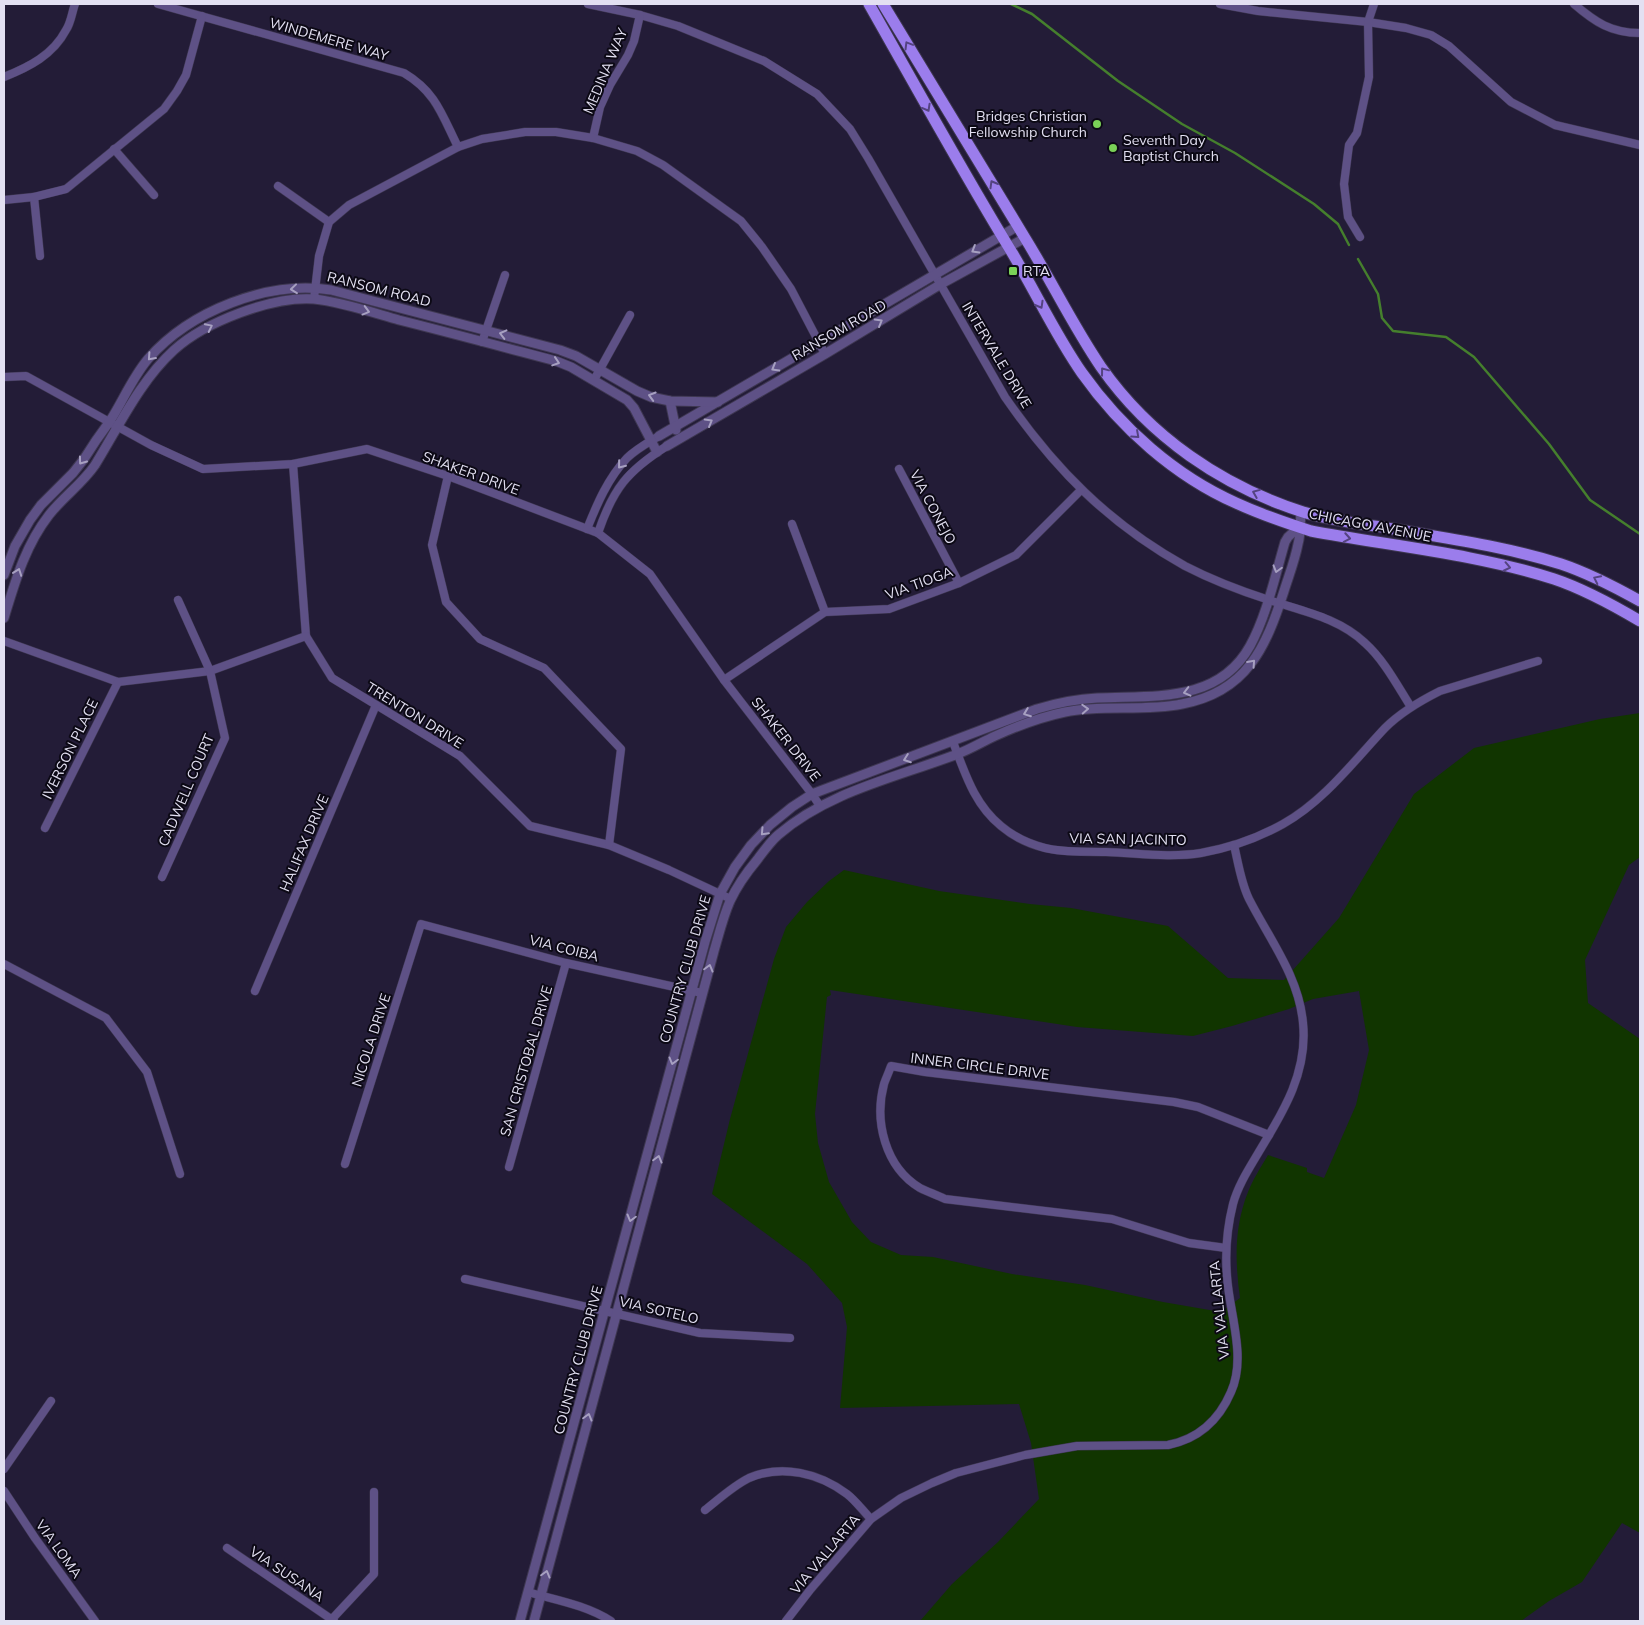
<svg xmlns="http://www.w3.org/2000/svg" width="1644" height="1625" font-family="Mulish,sans-serif">
	<rect width="100%" height="100%" fill="#231c37"/>
	<path fill="#113500" fill-rule="evenodd" d="M1640 713V857L1629 865 1585 960 1588 1003 1640 1039V1533L1622 1523 1582 1582 1549 1601 1521 1621H920L952 1584 998 1542 1039 1499 1031 1443 1019 1404 840 1408 847 1327 842 1303 807 1264 712 1194 730 1119 774 959 786 927 807 902 829 881 844 870 939 891 1030 904 1071 908 1168 926 1228 978 1284 980 1339 918 1414 794 1474 748 1600 719ZM830 990 1077 1027 1193 1036 1232 1026 1289 1009 1313 999 1359 991 1369 1050 1356 1105 1324 1178 1307 1172V1168L1268 1155C1261 1167 1253 1179 1248 1192 1234 1227 1235 1262 1240 1298L1221 1312 1163 1302 1085 1285 1012 1274 933 1257 901 1255 871 1242 852 1222 829 1182 818 1143 815 1114 827 997 831 995Z"/>
	<g fill="none" stroke-linecap="round" stroke-linejoin="round">
		<g stroke="#457f2d" stroke-width="2.5">
			<path d="M1011 4 1032 14 1118 81 1182 124 1235 153 1314 204 1338 224 1349 245"/>
			<path d="M1358 259 1378 294 1382 318 1393 331 1446 337 1474 357 1549 444 1590 500 1640 534"/>
		</g>
		<defs>
			<g id="minor">
				<path d="M158 4 404 73C436 92 442 115 458 147"/>
				<path d="M588 4 640 15 678 26 764 61 817 94 850 129 868 158 1005 397C1055 469 1108 523 1185 566 1212 580 1241 591 1269 600 1302 611 1339 618 1365 643 1384 660 1397 685 1411 707"/>
				<path d="M1220 4 1258 11 1368 22 1406 28 1431 35 1449 46 1511 102 1555 125 1640 145"/>
				<path d="M1574 4C1595 22 1611 33 1640 33"/>
				<path d="M4 77C29 67 53 55 66 30 71 23 72 12 75 4"/>
				<path d="M593 138 600 107 610 85 628 55 634 41 640 15"/>
				<path d="M114 149 154 195"/>
				<path d="M278 186 329 222"/>
				<path d="M34 197 40 256"/>
				<path d="M4 200 34 197 66 189 164 109 177 91 186 75 202 16"/>
				<path d="M1360 237 1348 217 1344 184 1349 145 1357 133 1369 77 1368 22 1374 4"/>
				<path d="M314 299 319 256 329 222 349 205 458 147 482 139 525 132H556L593 138 637 151 663 165 741 221 762 247 791 289 825 354"/>
				<path d="M482 342 505 275"/>
				<path d="M4 377 26 376 151 445 203 469 293 464 367 449 448 476 598 533 650 574 724 680 812 794 820 806"/>
				<path d="M594 380 630 315"/>
				<path d="M293 464 306 636 332 678 460 756 530 826 609 845 669 870 731 899"/>
				<path d="M899 469 959 583"/>
				<path d="M448 476 432 545 446 602 480 639 544 668 621 749 609 845"/>
				<path d="M792 524 825 612"/>
				<path d="M587 529C597 504 608 478 627 458 636 449 649 442 659 436"/>
				<path d="M598 533C613 489 627 471 667 446"/>
				<path d="M4 641 118 682 210 671 306 636"/>
				<path d="M724 680 825 612 889 609 959 583 1016 555 1081 490"/>
				<path d="M953 742C965 773 974 804 1001 826 1014 837 1029 844 1045 848 1064 853 1086 851 1106 852 1137 853 1170 858 1201 853 1229 848 1258 838 1283 824 1324 801 1353 762 1385 728 1401 712 1420 701 1440 691L1538 661"/>
				<path d="M45 828 118 682"/>
				<path d="M162 877 225 738 210 671 178 600"/>
				<path d="M4 964 106 1018 147 1072 180 1174"/>
				<path d="M255 991 376 705"/>
				<path d="M345 1164 421 924 566 963 702 993"/>
				<path d="M509 1167 566 963"/>
				<path d="M1226 1248 1189 1243 1112 1219 945 1199C937 1195 928 1192 920 1188 885 1167 874 1121 884 1084 886 1078 889 1072 891 1066L925 1072 1174 1102 1198 1107 1269 1135"/>
				<path d="M465 1279 700 1333 790 1338"/>
				<path d="M4 1469 51 1401"/>
				<path d="M4 1491 35 1538 95 1621"/>
				<path d="M705 1510C719 1499 733 1486 749 1478 782 1464 819 1473 847 1494 856 1501 863 1511 871 1519"/>
				<path d="M227 1548 334 1621"/>
				<path d="M528 1592C556 1600 586 1605 611 1621"/>
				<path d="M332 1619 374 1574V1492"/>
				<path d="M786 1621 810 1590 871 1519 901 1498 932 1483 956 1473 1025 1455 1077 1446 1168 1445C1198 1439 1219 1420 1231 1392 1247 1357 1229 1312 1227 1276 1225 1252 1227 1228 1233 1204 1238 1185 1250 1167 1260 1150 1284 1111 1308 1071 1303 1023 1299 977 1270 940 1249 899 1241 883 1238 862 1234 845"/>
			</g>
			<g id="tertiary">
				<path d="M670 401 676 430"/>
				<path d="M659 436 1018 226"/>
				<path d="M667 446 825 354 941 284 1025 238"/>
				<path d="M4 575 15 546 30 520 41 505 73 473 84 459C92 446 101 433 110 421 123 401 132 378 148 359 190 311 268 280 331 290L560 350 576 356 637 391 651 397 670 401 718 402"/>
				<path d="M4 618C15 582 25 546 49 515 63 497 82 484 95 465 119 426 140 381 174 350 205 322 272 296 314 299 342 302 371 312 399 320 451 333 503 347 556 361L571 367 627 400 634 408 657 452"/>
				<path d="M520 1621 705 942 720 894 735 867 751 845 770 825 792 807 812 794 1037 709C1057 703 1076 699 1097 698 1152 695 1218 704 1250 646 1267 615 1275 576 1285 542L1288 537 1299 527"/>
				<path d="M534 1621 714 951C719 934 723 917 730 901 737 886 747 872 757 860 763 852 770 842 778 835 828 792 894 778 955 755 969 750 982 742 995 736 1017 726 1041 717 1065 712 1103 704 1143 712 1182 704 1247 692 1266 647 1284 591 1289 575 1295 560 1298 544 1301 534 1300 522 1301 512"/>
			</g>
			<g id="primary">
				<path d="M869 4C915 85 960 167 1008 246 1034 288 1054 333 1082 373 1121 428 1175 476 1236 503 1260 514 1286 523 1311 531 1392 546 1476 554 1554 579 1584 589 1613 605 1640 621"/>
				<path d="M883 4C931 82 977 160 1025 238 1051 280 1073 326 1101 367 1150 437 1222 486 1303 512 1332 521 1364 524 1394 529 1450 539 1507 547 1561 564 1588 573 1615 587 1640 601"/>
			</g>
		</defs>
		<use href="#minor" stroke="#3e3751" stroke-width="9"/>
		<use href="#tertiary" stroke="#3e3751" stroke-width="11"/>
		<use href="#primary" stroke="#3e3751" stroke-width="13"/>
		<use href="#minor" stroke="#5e5186" stroke-width="8"/>
		<use href="#tertiary" stroke="#5e5186" stroke-width="9"/>
		<use href="#primary" stroke="#9b7dec" stroke-width="11"/>
	</g>
	<defs><path id="oneway-chevron" d="M-2-3.5L2.5 0L-2 3.5" fill="none" stroke-width="1.6" stroke-linecap="round" stroke-linejoin="round" transform="scale(1.25)"/></defs>
	<g stroke="#544380">
		<use href="#oneway-chevron" transform="translate(908 45) rotate(-121)"/>
		<use href="#oneway-chevron" transform="translate(927 108) rotate(61)"/>
		<use href="#oneway-chevron" transform="translate(993 184) rotate(-120)"/>
		<use href="#oneway-chevron" transform="translate(1040 305) rotate(60)"/>
		<use href="#oneway-chevron" transform="translate(1104 371) rotate(-127)"/>
		<use href="#oneway-chevron" transform="translate(1136 435) rotate(42)"/>
		<use href="#oneway-chevron" transform="translate(1256 493) rotate(-158)"/>
		<use href="#oneway-chevron" transform="translate(1347 538) rotate(10)"/>
		<use href="#oneway-chevron" transform="translate(1507 567) rotate(12)"/>
		<use href="#oneway-chevron" transform="translate(1597 579) rotate(-154)"/>
	</g>
	<g stroke="#a7a0c1">
		<use href="#oneway-chevron" transform="translate(975 250) rotate(149)"/>
		<use href="#oneway-chevron" transform="translate(294 289) rotate(174)"/>
		<use href="#oneway-chevron" transform="translate(366 311) rotate(15)"/>
		<use href="#oneway-chevron" transform="translate(879 322) rotate(-30)"/>
		<use href="#oneway-chevron" transform="translate(209 327) rotate(-26)"/>
		<use href="#oneway-chevron" transform="translate(503 334) rotate(-166)"/>
		<use href="#oneway-chevron" transform="translate(151 357) rotate(132)"/>
		<use href="#oneway-chevron" transform="translate(556 362) rotate(18)"/>
		<use href="#oneway-chevron" transform="translate(775 368) rotate(150)"/>
		<use href="#oneway-chevron" transform="translate(652 396) rotate(-164)"/>
		<use href="#oneway-chevron" transform="translate(709 422) rotate(-30)"/>
		<use href="#oneway-chevron" transform="translate(82 461) rotate(126)"/>
		<use href="#oneway-chevron" transform="translate(621 465) rotate(129)"/>
		<use href="#oneway-chevron" transform="translate(1277 569) rotate(106)"/>
		<use href="#oneway-chevron" transform="translate(18 572) rotate(-70)"/>
		<use href="#oneway-chevron" transform="translate(1252 663) rotate(-48)"/>
		<use href="#oneway-chevron" transform="translate(1187 692) rotate(166)"/>
		<use href="#oneway-chevron" transform="translate(1085 709) rotate(-3)"/>
		<use href="#oneway-chevron" transform="translate(1027 713) rotate(159)"/>
		<use href="#oneway-chevron" transform="translate(907 759) rotate(160)"/>
		<use href="#oneway-chevron" transform="translate(764 832) rotate(133)"/>
		<use href="#oneway-chevron" transform="translate(709 968) rotate(-75)"/>
		<use href="#oneway-chevron" transform="translate(673 1061) rotate(105)"/>
		<use href="#oneway-chevron" transform="translate(658 1159) rotate(-75)"/>
		<use href="#oneway-chevron" transform="translate(631 1218) rotate(105)"/>
		<use href="#oneway-chevron" transform="translate(588 1417) rotate(-75)"/>
		<use href="#oneway-chevron" transform="translate(546 1574) rotate(-75)"/>
	</g>
	<g fill="#7ad157" stroke="#0c0915" stroke-width="2">
		<circle cx="1097" cy="124" r="5"/>
		<circle cx="1113" cy="148" r="5"/>
		<rect x="1008" y="266" width="10" height="10" rx="2.5"/>
	</g>
	<g text-anchor="middle" dominant-baseline="central" stroke-width="4" stroke-linejoin="round" paint-order="stroke">
		<g font-size="14" fill="#e3e0f2" stroke="#0c0915">
			<text transform="translate(329 39) rotate(16)">WINDEMERE WAY</text>
			<text transform="translate(605 71) rotate(-67)">MEDINA WAY</text>
			<text transform="translate(379 289) rotate(14)">RANSOM ROAD</text>
			<text transform="translate(839 330) rotate(-30)">RANSOM ROAD</text>
			<text transform="translate(997 355) rotate(59)">INTERVALE DRIVE</text>
			<text transform="translate(471 473) rotate(20)">SHAKER DRIVE</text>
			<text transform="translate(933 507) rotate(62)">VIA CONEJO</text>
			<text transform="translate(1370 525) rotate(11)">CHICAGO AVENUE</text>
			<text transform="translate(919 583) rotate(-20)">VIA TIOGA</text>
			<text transform="translate(415 715) rotate(32)">TRENTON DRIVE</text>
			<text transform="translate(786 739) rotate(52)">SHAKER DRIVE</text>
			<text transform="translate(70 749) rotate(-64)">IVERSON PLACE</text>
			<text transform="translate(186 790) rotate(-67)">CADWELL COURT</text>
			<text transform="translate(1128 839) rotate(1)">VIA SAN JACINTO</text>
			<text transform="translate(304 843) rotate(-67)">HALIFAX DRIVE</text>
			<text transform="translate(564 948) rotate(14)">VIA COIBA</text>
			<text transform="translate(685 969) rotate(-74)">COUNTRY CLUB DRIVE</text>
			<text transform="translate(371 1040) rotate(-72)">NICOLA DRIVE</text>
			<text transform="translate(526 1061) rotate(-74)">SAN CRISTOBAL DRIVE</text>
			<text transform="translate(980 1066) rotate(7)">INNER CIRCLE DRIVE</text>
			<text transform="translate(659 1310) rotate(13)">VIA SOTELO</text>
			<text transform="translate(1219 1310) rotate(-96)">VIA VALLARTA</text>
			<text transform="translate(578 1360) rotate(-75)">COUNTRY CLUB DRIVE</text>
			<text transform="translate(59 1549) rotate(54)">VIA LOMA</text>
			<text transform="translate(825 1554) rotate(-50)">VIA VALLARTA</text>
			<text transform="translate(287 1574) rotate(34)">VIA SUSANA</text>
		</g>
		<g font-size="14" fill="#e3e0f2" stroke="#0c0915" text-anchor="start">
			<text x="1087" y="116" text-anchor="end">Bridges Christian<tspan x="1087" dy="16">Fellowship Church</tspan></text>
			<text x="1123" y="140">Seventh Day<tspan x="1123" dy="16">Baptist Church</tspan></text>
			<text x="1023" y="271">RTA</text>
		</g>
	</g>
	<rect width="1644" height="1625" fill="none" stroke="#e3e0f2" stroke-width="10"/>
</svg>
